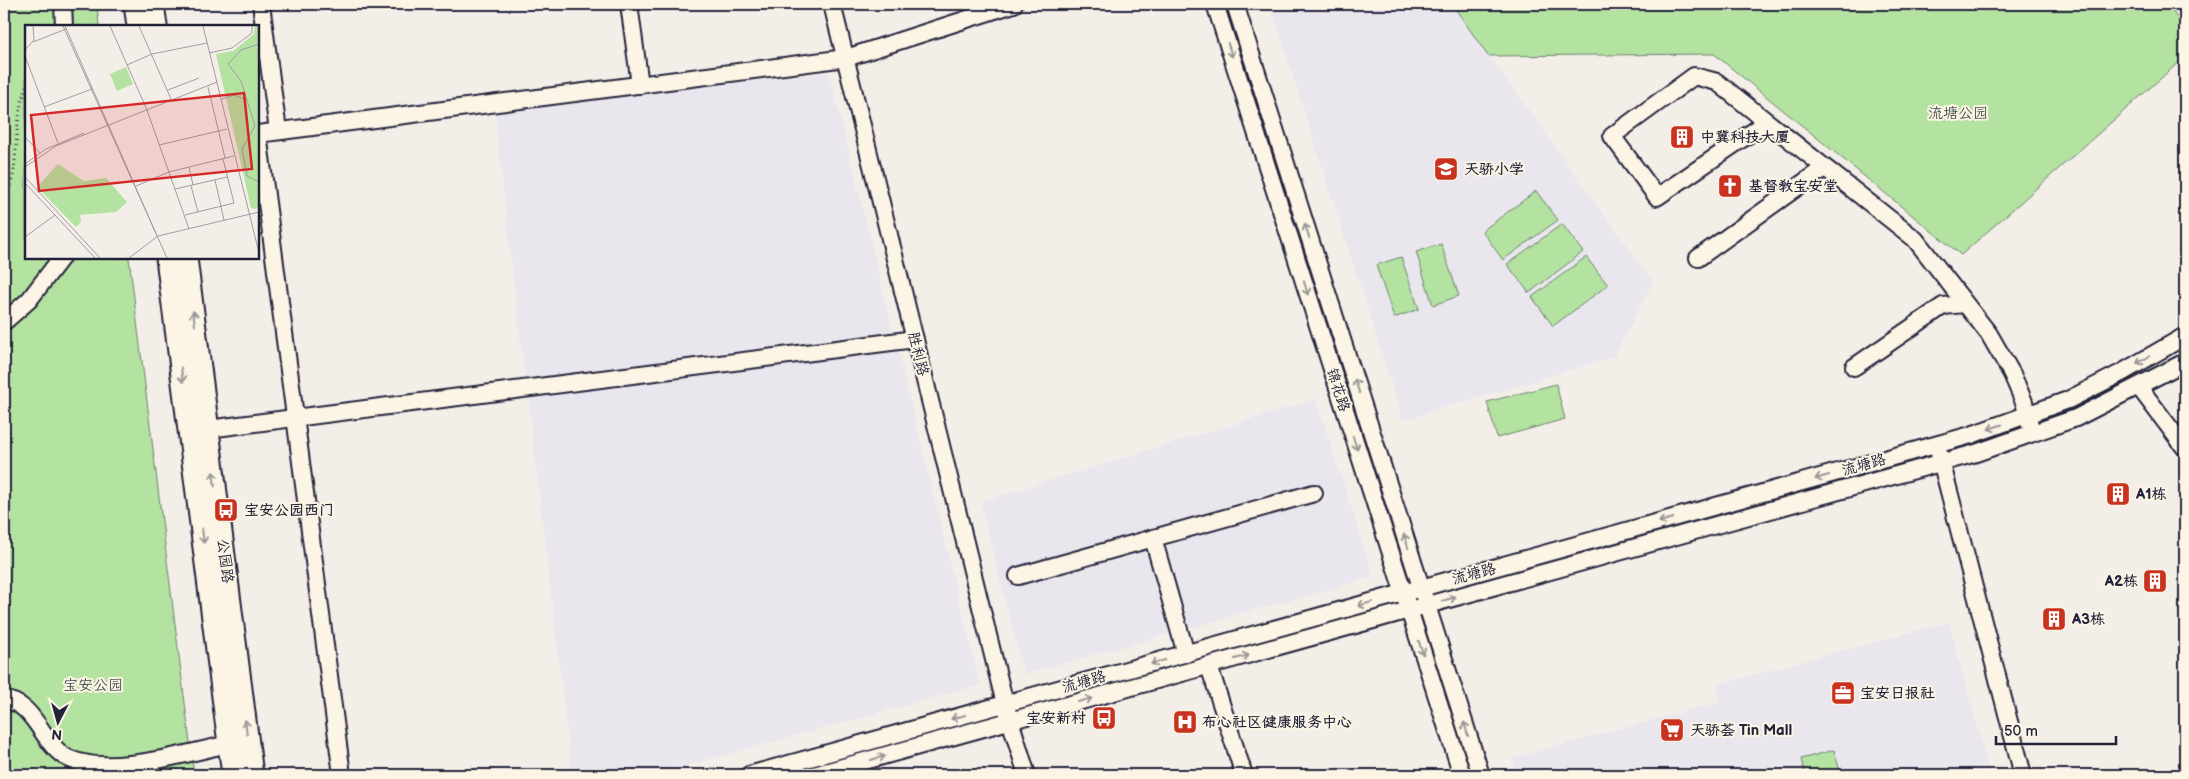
<svg xmlns="http://www.w3.org/2000/svg" width="2189" height="779" font-family="'Balsamiq Sans','LXGW WenKai TC',sans-serif">
	<rect width="100%" height="100%" fill="#f4eee9"/>
	<filter id="ink" filterUnits="userSpaceOnUse"><feTurbulence type="fractalNoise" baseFrequency=".02" numOctaves="2"/><feDisplacementMap in="SourceGraphic" scale="10" xChannelSelector="R" yChannelSelector="G"/><feConvolveMatrix kernelMatrix="1 2 1 2 8 2 1 2 1" color-interpolation-filters="sRGB"/></filter>
	<g filter="url(#ink)">
		<g fill="#eae6ee">
			<path d="M1270 4H1452L1653 282 1614 357 1403 420Z"/>
			<path d="M829 72 893 332 525 379 494 110Z"/>
			<path d="M898 351 980 685 653 775H572L528 398Z"/>
			<path d="M1316 399 1374 577 1024 674 980 502Z"/>
			<path d="M1949 622 1990 775H1516L1512 758 1720 702 1716 685Z"/>
		</g>
		<g fill="#b4e2a0" stroke="#6b826e">
			<path d="M4 4H97L99 26H26V258H129L194 775H4Z"/>
			<path d="M1452 4H2167L2185 28V57L1961 255 1714 54 1488 56Z"/>
			<path d="M1536 191 1558 220 1503 260 1482 231Z"/>
			<path d="M1562 224 1583 252 1529 293 1507 264Z"/>
			<path d="M1441 244 1459 296 1433 305 1416 252Z"/>
			<path d="M1401 257 1419 309 1394 318 1376 265Z"/>
			<path d="M1586 257 1608 285 1553 326 1532 297Z"/>
			<path d="M1556 384 1565 419 1497 438 1487 402Z"/>
			<path d="M1834 750 1841 775H1805L1801 759Z"/>
		</g>
		<g fill="none" stroke-linecap="round" stroke-linejoin="round">
			<defs>
				<g id="minor">
					<path d="M63 4 64 26"/>
					<path d="M261 4 278 131"/>
					<path d="M629 4 640 85"/>
					<path d="M832 4 1005 704 1027 775"/>
					<path d="M1215 4 1462 775"/>
					<path d="M1235 4 1481 775"/>
					<path d="M1767 122 1657 197 1612 136 1694 76 1717 82 1915 239 1989 334 2012 374 2024 402 2030 425"/>
					<path d="M258 134 846 58 1014 4"/>
					<path d="M258 134 342 775"/>
					<path d="M1698 258 1824 168"/>
					<path d="M4 322 29 300 61 258"/>
					<path d="M1854 367 1943 306 1965 304"/>
					<path d="M2139 387 2185 448"/>
					<path d="M208 429 915 339"/>
					<path d="M1939 453 2023 775"/>
					<path d="M1153 538 1186 654"/>
					<path d="M1018 576 1314 493"/>
					<path d="M1209 666 1244 775"/>
					<path d="M4 700C33 701 42 742 64 756 103 779 186 753 229 744"/>
					<path d="M749 775 1971 435 2068 400 2123 372 2185 336"/>
					<path d="M814 775 1976 453 2076 418 2185 362"/>
				</g>
				<g id="major">
					<path d="M135 4 138 26"/>
					<path d="M153 4 156 26"/>
					<path d="M167 258 233 775"/>
					<path d="M186 258 252 775"/>
				</g>
			</defs>
			<use href="#minor" stroke="#22223b" stroke-width="20"/>
			<use href="#major" stroke="#22223b" stroke-width="25"/>
			<path stroke="#22223b" stroke-width="3" stroke-dasharray="1 4" stroke-linecap="butt" d="M4 199C19 174 14 144 19 116 20 106 24 96 26 86"/>
			<use href="#minor" stroke="#fcf5e5" stroke-width="16"/>
			<use href="#major" stroke="#fcf5e5" stroke-width="21"/>
		</g>
		<defs><path id="oneway-shaft" d="M-6 0H5M1.5-3L5.5 0L1.5 3" fill="none" stroke-width="1.6" stroke-linecap="round" stroke-linejoin="round" transform="scale(1.25)"/></defs>
		<g stroke="#9a9698">
			<use href="#oneway-shaft" transform="translate(1230 50) rotate(72)"/>
			<use href="#oneway-shaft" transform="translate(1307 231) rotate(-108)"/>
			<use href="#oneway-shaft" transform="translate(1306 288) rotate(72)"/>
			<use href="#oneway-shaft" transform="translate(194 318) rotate(-97)"/>
			<use href="#oneway-shaft" transform="translate(2143 360) rotate(150)"/>
			<use href="#oneway-shaft" transform="translate(182 375) rotate(83)"/>
			<use href="#oneway-shaft" transform="translate(1357 386) rotate(-108)"/>
			<use href="#oneway-shaft" transform="translate(1995 427) rotate(161)"/>
			<use href="#oneway-shaft" transform="translate(1355 443) rotate(72)"/>
			<use href="#oneway-shaft" transform="translate(1822 477) rotate(164)"/>
			<use href="#oneway-shaft" transform="translate(214 479) rotate(-97)"/>
			<use href="#oneway-shaft" transform="translate(1666 520) rotate(164)"/>
			<use href="#oneway-shaft" transform="translate(203 536) rotate(83)"/>
			<use href="#oneway-shaft" transform="translate(1406 541) rotate(-108)"/>
			<use href="#oneway-shaft" transform="translate(1449 599) rotate(-16)"/>
			<use href="#oneway-shaft" transform="translate(1365 604) rotate(165)"/>
			<use href="#oneway-shaft" transform="translate(1421 648) rotate(72)"/>
			<use href="#oneway-shaft" transform="translate(1242 657) rotate(-15)"/>
			<use href="#oneway-shaft" transform="translate(1158 662) rotate(164)"/>
			<use href="#oneway-shaft" transform="translate(1085 700) rotate(-15)"/>
			<use href="#oneway-shaft" transform="translate(958 717) rotate(164)"/>
			<use href="#oneway-shaft" transform="translate(246 727) rotate(-97)"/>
			<use href="#oneway-shaft" transform="translate(1466 729) rotate(-108)"/>
			<use href="#oneway-shaft" transform="translate(878 758) rotate(-16)"/>
		</g>
	</g>
	<defs>
		<symbol id="building-square" viewBox="-11 -11 22 22"><rect x="-9" y="-9" width="18" height="18" rx="4" fill="#c8321e" stroke="#fcf5e5"/><path d="M-4-6H4V6H1V3H-1V6H-4ZM-2.5-4.3h1.7v1.8h-1.7ZM.8-4.3h1.7v1.8H.8ZM-2.5-1h1.7V.8h-1.7ZM.8-1h1.7V.8H.8Z" fill="#fff"/></symbol>
		<symbol id="school-square" viewBox="-11 -11 22 22"><rect x="-9" y="-9" width="18" height="18" rx="4" fill="#c8321e" stroke="#fcf5e5"/><path d="M0-5L7-2L0 1L-7-2ZM-4 1L0 2.5L4 1V4Q0 6-4 4Z" fill="#fff"/></symbol>
		<symbol id="church-square" viewBox="-11 -11 22 22"><rect x="-9" y="-9" width="18" height="18" rx="4" fill="#c8321e" stroke="#fcf5e5"/><path d="M-1.2-6h2.4v3.5h3.3v2.4h-3.3V6h-2.4V-.1h-3.3v-2.4h3.3Z" fill="#fff"/></symbol>
		<symbol id="bus-square" viewBox="-11 -11 22 22"><rect x="-9" y="-9" width="18" height="18" rx="4" fill="#c8321e" stroke="#fcf5e5"/><path d="M-5-6H5V4H4V6H2V4H-2V6H-4V4H-5ZM-3.5-4V0h7V-4ZM-3.5 1.2v1.5H-2V1.2ZM2 1.2v1.5H3.5V1.2Z" fill="#fff"/></symbol>
		<symbol id="office-square" viewBox="-11 -11 22 22"><rect x="-9" y="-9" width="18" height="18" rx="4" fill="#c8321e" stroke="#fcf5e5"/><path d="M-6-3h4V-5.5h4V-3h4V5H-6ZM-1-4.5V-3h2v-1.5ZM-6 0V1H6V0Z" fill="#fff"/></symbol>
		<symbol id="hospital-square" viewBox="-11 -11 22 22"><rect x="-9" y="-9" width="18" height="18" rx="4" fill="#c8321e" stroke="#fcf5e5"/><path d="M-5-5h3v3.5h4V-5h3V5h-3V1.5h-4V5h-3Z" fill="#fff"/></symbol>
		<symbol id="supermarket-square" viewBox="-11 -11 22 22"><rect x="-9" y="-9" width="18" height="18" rx="4" fill="#c8321e" stroke="#fcf5e5"/><path d="M-6-5.5h2.5l.6 2H6L4.5 2H-2.5L-4.4-4H-6ZM-1.5 3.2a1.3 1.3 0 1 0 .1 0ZM3 3.2a1.3 1.3 0 1 0 .1 0Z" fill="#fff"/></symbol>
	</defs>
	<g fill-rule="evenodd">
		<use href="#building-square" x="1668" y="123" width="28" height="28"/>
		<use href="#school-square" x="1432" y="155" width="28" height="28"/>
		<use href="#church-square" x="1716" y="172" width="28" height="28"/>
		<use href="#building-square" x="2104" y="480" width="28" height="28"/>
		<use href="#bus-square" x="212" y="496" width="28" height="28"/>
		<use href="#building-square" x="2141" y="567" width="28" height="28"/>
		<use href="#building-square" x="2040" y="605" width="28" height="28"/>
		<use href="#office-square" x="1829" y="679" width="28" height="28"/>
		<use href="#bus-square" x="1090" y="704" width="28" height="28"/>
		<use href="#hospital-square" x="1171" y="708" width="28" height="28"/>
		<use href="#supermarket-square" x="1658" y="716" width="28" height="28"/>
	</g>
	<g text-anchor="middle" dominant-baseline="central" stroke-width="4" stroke-linejoin="round" paint-order="stroke">
		<g font-size="15" fill="#465254" stroke="#fcf5e5">
			<text x="1958" y="113">流塘公园</text>
			<text x="93" y="685">宝安公园</text>
		</g>
		<g font-size="15" font-weight="bold" fill="#22223b" stroke="#fcf5e5" text-anchor="start">
			<text x="1700" y="137">中冀科技大厦</text>
			<text x="1464" y="169">天骄小学</text>
			<text x="1748" y="186">基督教宝安堂</text>
			<text x="2136" y="494">A1栋</text>
			<text x="244" y="510">宝安公园西门</text>
			<text x="2138" y="581" text-anchor="end">A2栋</text>
			<text x="2072" y="619">A3栋</text>
			<text x="1860" y="693">宝安日报社</text>
			<text x="1086" y="718" text-anchor="end">宝安新村</text>
			<text x="1202" y="722">布心社区健康服务中心</text>
			<text x="1690" y="730">天骄荟 Tin Mall</text>
		</g>
		<g font-size="15" fill="#22223b" stroke="#fcf5e5">
			<text transform="translate(918 354) rotate(76)">胜利路</text>
			<text transform="translate(1338 390) rotate(72)">锦花路</text>
			<text transform="translate(1864 465) rotate(-16)">流塘路</text>
			<text transform="translate(225 561) rotate(83)">公园路</text>
			<text transform="translate(1474 574) rotate(-15)">流塘路</text>
			<text transform="translate(1084 682) rotate(-16)">流塘路</text>
		</g>
	</g>
	<g transform="translate(25 25)">
		<rect width="234" height="234" fill="#f4eee9"/>
		<path d="M230 1H234V183L230 184 226 183 191 29 208 26 229 9ZM101 42 108 59 92 66 85 49ZM33 139 59 156 81 153 102 177 91 187 55 190 56 197 51 202 12 162Z" fill="#b4e2a0"/>
		<path fill="none" stroke="#a09ca3" stroke-width="1" d="M38 1 142 233M40 1 132 211M85 1 122 85 164 204M114 1 146 74M178 1 234 228M8 17 41 4M234 19 216 25 203 39 216 56 230 101 217 124 222 151 234 157M0 25 9 15 8 1M184 28 207 23 227 8V1M0 31 33 118M102 40 127 29 182 18M183 62 200 133M143 65 174 53M197 74 209 70 222 75M19 82 67 64M0 112 15 128M134 120 202 104M0 139 21 124 59 108M0 142 31 121 192 57M164 142 168 160M0 152 75 233M190 155 199 195M0 158 70 233M111 161 144 147 209 131M166 161 173 187M150 164 202 152M160 190 209 178 198 134M0 212 30 190M104 233 133 211 234 187"/>
		<path fill="#d62828" fill-opacity="0.15" stroke="#d62828" stroke-width="2.5" d="M219 68 227 144 14 166 6 90Z"/>
		<rect width="234" height="234" fill="none" stroke="#22223b" stroke-width="2.5"/>
	</g>
	<rect width="2189" height="779" fill="none" stroke="#fcf5e5" stroke-width="20"/>
	<rect x="10" y="10" width="2169" height="759" fill="none" stroke="#22223b" stroke-width="2" filter="url(#ink)"/>
	<g transform="translate(58 722) rotate(186)" stroke="#fcf5e5" stroke-width="4" paint-order="stroke">
	<path d="M0-4L9 19L0 12L-9 19Z" fill="#22223b"/>
	<text y="-8" font-size="14" font-weight="bold" text-anchor="middle" fill="#22223b">N</text>
	</g>
	<path d="M1996 736v8h120v-8" fill="none" stroke="#22223b" stroke-width="2.5"/>
	<text x="2004" y="736" font-size="15" fill="#22223b" stroke="#fcf5e5" stroke-width="4" paint-order="stroke">50 m</text>
</svg>
